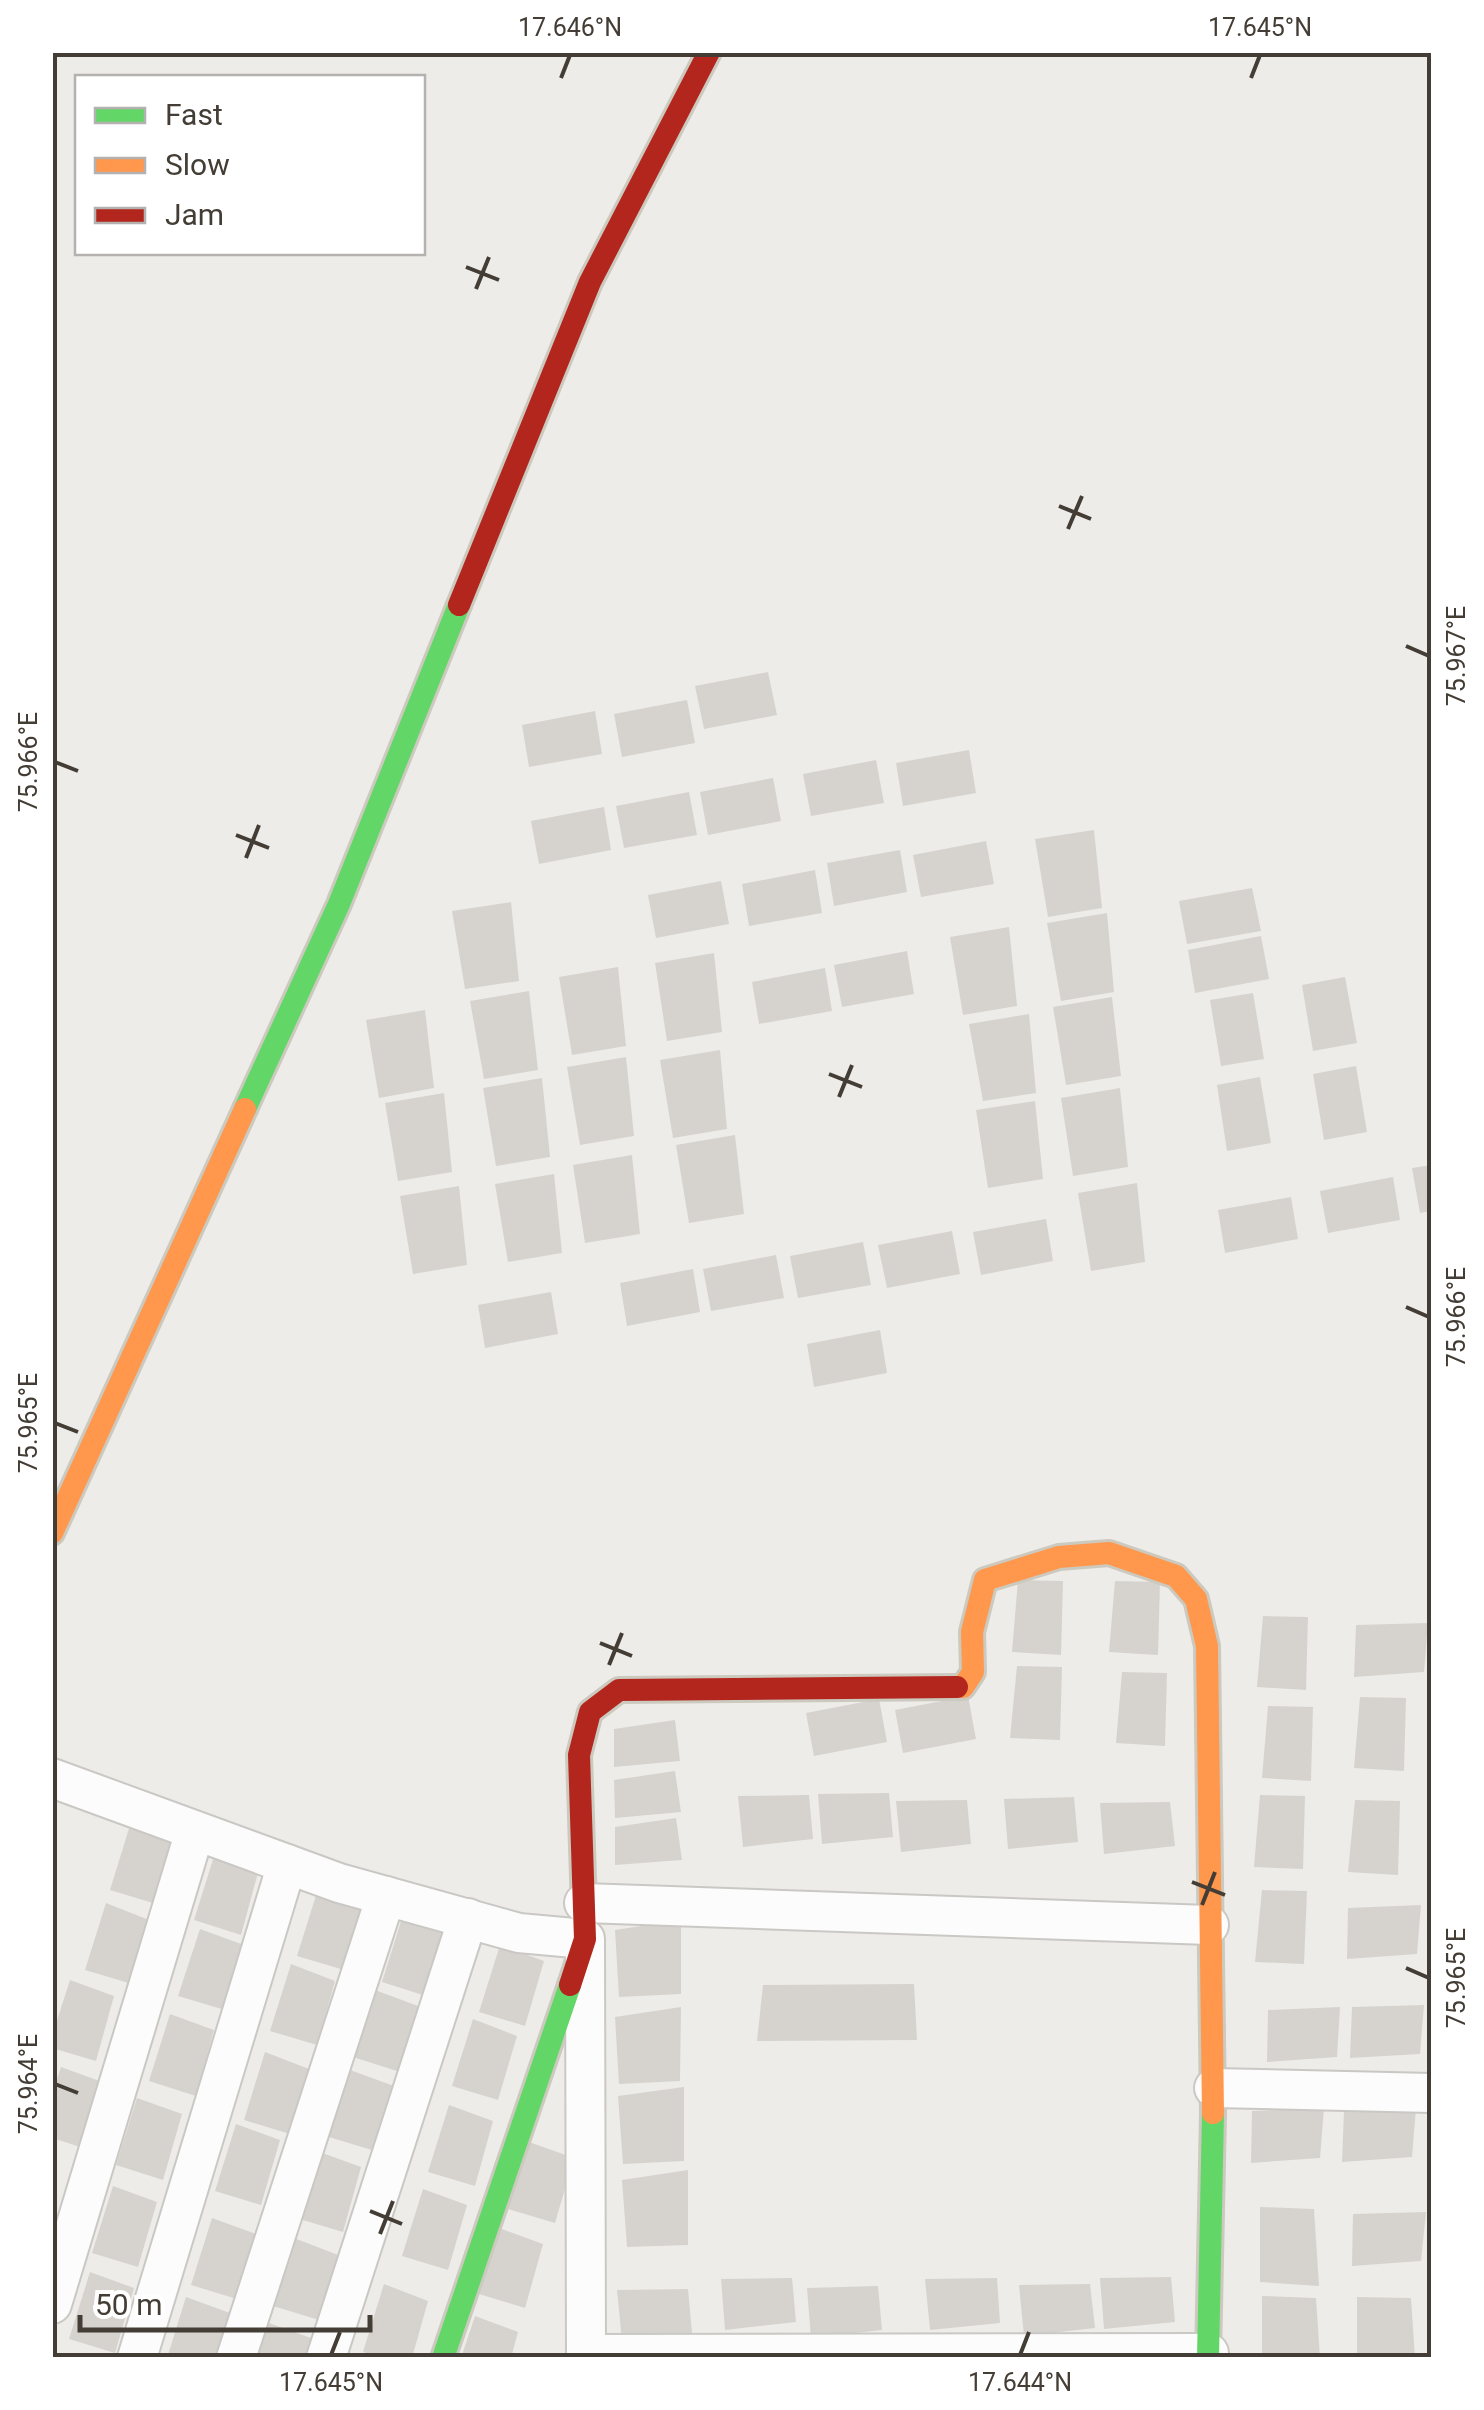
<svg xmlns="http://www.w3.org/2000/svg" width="1484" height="2410" font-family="Roboto,sans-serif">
	<rect width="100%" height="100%" fill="#eeece8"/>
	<g fill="#d6d3cf">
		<path d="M768 672 777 715 704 729 695 686Z"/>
		<path d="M687 700 695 743 622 757 614 714Z"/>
		<path d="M595 711 602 754 529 767 522 725Z"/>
		<path d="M969 750 976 793 903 806 896 763Z"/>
		<path d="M876 760 884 803 811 816 803 774Z"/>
		<path d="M773 778 781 821 708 835 700 792Z"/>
		<path d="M689 792 697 835 624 848 616 806Z"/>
		<path d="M604 807 611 850 539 864 531 821Z"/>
		<path d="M1094 830 1102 908 1048 917 1035 839Z"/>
		<path d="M986 841 994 884 921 897 913 855Z"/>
		<path d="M900 850 907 892 834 906 827 863Z"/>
		<path d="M815 870 822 913 749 926 742 884Z"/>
		<path d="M721 881 729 924 656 938 648 895Z"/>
		<path d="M1252 888 1261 931 1187 944 1179 901Z"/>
		<path d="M511 902 519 981 465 989 452 911Z"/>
		<path d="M1107 913 1114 992 1061 1001 1047 923Z"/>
		<path d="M1009 927 1017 1006 963 1015 950 937Z"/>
		<path d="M1261 936 1269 979 1195 993 1188 950Z"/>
		<path d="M907 951 914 994 842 1007 834 965Z"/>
		<path d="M714 953 722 1032 667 1041 655 963Z"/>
		<path d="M618 967 626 1046 572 1055 559 977Z"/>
		<path d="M825 968 832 1011 759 1024 752 982Z"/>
		<path d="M1345 977 1357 1043 1313 1051 1302 985Z"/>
		<path d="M529 991 538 1070 484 1079 470 1001Z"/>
		<path d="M1253 993 1264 1059 1221 1066 1210 1000Z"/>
		<path d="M1112 997 1121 1076 1066 1085 1053 1007Z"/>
		<path d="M425 1010 434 1088 379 1098 366 1020Z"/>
		<path d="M1029 1014 1036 1093 983 1101 969 1024Z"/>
		<path d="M720 1050 727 1129 673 1138 660 1060Z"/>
		<path d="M626 1057 634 1136 580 1145 567 1067Z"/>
		<path d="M1356 1066 1367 1132 1324 1140 1313 1074Z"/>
		<path d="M1260 1077 1271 1143 1227 1151 1217 1085Z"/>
		<path d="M542 1078 550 1157 496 1166 483 1088Z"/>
		<path d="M1120 1088 1128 1167 1073 1176 1061 1098Z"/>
		<path d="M444 1093 452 1172 398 1181 385 1103Z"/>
		<path d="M1035 1101 1043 1179 988 1188 976 1110Z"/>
		<path d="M735 1135 744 1214 689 1223 676 1145Z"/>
		<path d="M632 1155 640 1234 585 1243 573 1165Z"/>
		<path d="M1432 1165V1211L1420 1213 1412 1168Z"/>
		<path d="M554 1174 562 1253 508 1262 495 1184Z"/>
		<path d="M1393 1177 1400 1220 1328 1233 1320 1191Z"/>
		<path d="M1137 1183 1145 1262 1091 1271 1078 1193Z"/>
		<path d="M459 1186 467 1265 413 1274 400 1196Z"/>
		<path d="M1291 1197 1298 1239 1225 1253 1218 1210Z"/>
		<path d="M1046 1219 1053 1261 981 1275 973 1232Z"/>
		<path d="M952 1231 960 1274 887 1288 878 1245Z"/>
		<path d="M863 1242 871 1285 798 1298 790 1256Z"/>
		<path d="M776 1255 784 1298 711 1311 703 1269Z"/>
		<path d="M693 1269 700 1312 627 1326 620 1283Z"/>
		<path d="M551 1292 558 1334 485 1348 478 1305Z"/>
		<path d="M880 1330 887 1373 814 1387 807 1344Z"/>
		<path d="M1018 1580 1063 1581 1061 1655 1012 1652Z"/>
		<path d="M1115 1581 1160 1582 1158 1655 1109 1652Z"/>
		<path d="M1263 1616 1308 1617 1306 1690 1257 1687Z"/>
		<path d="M1428 1623 1424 1672 1354 1677 1356 1625Z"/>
		<path d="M1017 1666 1062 1667 1060 1740 1010 1738Z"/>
		<path d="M1122 1672 1167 1673 1165 1746 1116 1743Z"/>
		<path d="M968 1696 976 1739 903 1753 895 1710Z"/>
		<path d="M1360 1697 1406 1698 1404 1771 1354 1768Z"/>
		<path d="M879 1699 887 1742 814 1756 806 1713Z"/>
		<path d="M1268 1706 1313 1707 1311 1781 1262 1778Z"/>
		<path d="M675 1720 680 1761 614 1767V1729Z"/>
		<path d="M675 1771 681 1812 615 1818 614 1780Z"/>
		<path d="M889 1793 893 1837 822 1844 818 1794Z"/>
		<path d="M809 1795 813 1839 743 1847 738 1796Z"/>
		<path d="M1260 1795 1305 1796 1303 1869 1254 1867Z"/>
		<path d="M1074 1797 1078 1842 1008 1849 1004 1799Z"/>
		<path d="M967 1800 971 1844 901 1852 896 1801Z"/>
		<path d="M1355 1800 1400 1801 1398 1875 1348 1872Z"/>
		<path d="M1170 1802 1175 1846 1104 1854 1100 1803Z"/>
		<path d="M676 1818 682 1860 615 1865V1827Z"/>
		<path d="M131 1822 175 1838 156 1904 110 1890Z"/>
		<path d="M215 1853 259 1869 241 1935 194 1920Z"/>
		<path d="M318 1889 363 1905 344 1970 297 1956Z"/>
		<path d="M1262 1890 1307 1891 1304 1964 1255 1962Z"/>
		<path d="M106 1903 149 1920 132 1984 85 1970Z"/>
		<path d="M1421 1905 1417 1954 1347 1959 1348 1908Z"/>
		<path d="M403 1915 447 1931 429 1997 382 1982Z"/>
		<path d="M681 1920V1994L619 1997 615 1930Z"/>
		<path d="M200 1929 244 1945 225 2010 178 1996Z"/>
		<path d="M500 1945 544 1961 525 2026 479 2012Z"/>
		<path d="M291 1964 335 1981 317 2045 270 2031Z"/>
		<path d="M70 1980 114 1996 96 2061 52 2048V2036Z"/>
		<path d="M914 1984 917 2040 757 2041 763 1985Z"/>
		<path d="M375 1990 418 2006 400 2072 353 2057Z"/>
		<path d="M1424 2005 1420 2054 1350 2058 1352 2007Z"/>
		<path d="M681 2007 680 2081 619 2084 615 2017Z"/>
		<path d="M1340 2007 1337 2057 1267 2062 1268 2010Z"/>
		<path d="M170 2014 214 2030 196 2096 149 2081Z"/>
		<path d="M473 2019 517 2036 498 2100 452 2086Z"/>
		<path d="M265 2052 309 2069 290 2134 244 2120Z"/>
		<path d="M61 2067 105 2083 87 2149 52 2138V2094Z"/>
		<path d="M350 2070 394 2086 375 2151 329 2137Z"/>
		<path d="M684 2087V2161L623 2164 618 2096Z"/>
		<path d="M137 2098 182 2114 163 2180 116 2165Z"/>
		<path d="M449 2105 493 2121 475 2186 428 2172Z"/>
		<path d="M1324 2108 1320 2158 1251 2163 1252 2111Z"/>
		<path d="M1416 2108 1412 2157 1342 2162 1344 2111Z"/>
		<path d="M236 2124 280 2140 261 2205 215 2191Z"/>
		<path d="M529 2142 574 2158 555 2223 508 2209Z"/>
		<path d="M317 2151 361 2167 343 2232 296 2218Z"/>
		<path d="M688 2170V2245L627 2247 622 2180Z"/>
		<path d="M113 2186 157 2202 138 2267 92 2253Z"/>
		<path d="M423 2189 467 2205 448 2270 402 2256Z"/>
		<path d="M1260 2207 1314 2209 1319 2286 1260 2282Z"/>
		<path d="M1426 2212 1421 2261 1352 2266 1353 2214Z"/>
		<path d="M212 2218 256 2234 237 2299 191 2285Z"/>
		<path d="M499 2228 543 2244 525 2308 479 2294Z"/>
		<path d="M294 2238 338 2255 319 2320 273 2306Z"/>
		<path d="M90 2272 134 2288 115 2353 69 2339Z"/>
		<path d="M1171 2277 1175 2322 1104 2329 1100 2278Z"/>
		<path d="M792 2278 796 2322 725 2330 721 2279Z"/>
		<path d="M997 2278 1000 2323 930 2330 925 2279Z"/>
		<path d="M384 2284 428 2301 412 2358H382L363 2352Z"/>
		<path d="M1090 2284 1095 2328 1024 2336 1019 2285Z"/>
		<path d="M878 2286 882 2330 811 2338 807 2288Z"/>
		<path d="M688 2289 692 2333 622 2341 617 2290Z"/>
		<path d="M1262 2296 1316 2298 1320 2358H1262Z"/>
		<path d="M186 2297 230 2313 218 2358H167Z"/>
		<path d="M1357 2297 1411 2298 1415 2358H1357Z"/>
		<path d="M475 2316 518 2332 511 2358H461Z"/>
		<path d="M266 2322 311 2338 305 2358H255Z"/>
	</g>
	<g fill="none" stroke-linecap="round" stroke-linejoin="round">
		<defs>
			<g id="street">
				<path d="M52 1778 339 1883 519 1933 585 1939 586 2358"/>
				<path d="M584 1903 1209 1925"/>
				<path d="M1214 2088 1432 2093"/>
				<path d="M52 2304 195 1831"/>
				<path d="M586 2354 1209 2353"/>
				<path d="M137 2358 287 1864"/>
				<path d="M236 2358 386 1896"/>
				<path d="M326 2358 468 1918"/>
			</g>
			<g id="fast">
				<path d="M245 1109 339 904 459 605"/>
				<path d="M443 2358 570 1985"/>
				<path d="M1208 2358 1213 2113"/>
			</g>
			<g id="slow">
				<path d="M52 1533 245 1109"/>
				<path d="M957 1687H963L973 1672 972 1632 985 1580 1059 1557 1109 1553 1176 1576 1196 1599 1207 1646 1213 2113"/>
			</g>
			<g id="jam">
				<path d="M459 605 590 282 709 52"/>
				<path d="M570 1985 585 1939 579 1755 590 1712 619 1690 957 1687"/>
			</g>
		</defs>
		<use href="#street" stroke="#cac8c4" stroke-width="42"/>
		<use href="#fast" stroke="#ccc9bf" stroke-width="28"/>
		<use href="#slow" stroke="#ccc9bf" stroke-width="28"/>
		<use href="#jam" stroke="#ccc9bf" stroke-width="28"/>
		<use href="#street" stroke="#fcfcfc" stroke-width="38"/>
		<use href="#fast" stroke="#63d668" stroke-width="22"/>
		<use href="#slow" stroke="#ff974d" stroke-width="22"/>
		<use href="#jam" stroke="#b3261e" stroke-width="22"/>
	</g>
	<path fill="none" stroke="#433d35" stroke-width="4" d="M561 78 570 55M1251 78 1260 55M466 267 499 280M476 289 489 257M1059 506 1091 519M1068 529 1082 496M1406 646 1429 656M55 762 78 771M236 835 269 848M246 858 259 825M829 1074 862 1087M839 1097 852 1065M1406 1307 1429 1317M55 1423 78 1432M600 1643 632 1656M609 1665 622 1633M1192 1882 1225 1895M1202 1905 1215 1872M1406 1968 1429 1978M55 2084 78 2093M370 2211 402 2224M380 2234 393 2201M331 2355 340 2332M1020 2355 1029 2332"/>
	<rect width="1484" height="2410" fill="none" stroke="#ffffff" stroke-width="110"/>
	<rect x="75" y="75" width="350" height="180" fill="#ffffff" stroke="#b4b1ae" stroke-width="2.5"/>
	<rect x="95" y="108" width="50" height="15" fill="#63d668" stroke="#b4b1ae" stroke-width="2.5"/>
	<text x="165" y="125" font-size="30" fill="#433d35">Fast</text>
	<rect x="95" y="158" width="50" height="15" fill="#ff974d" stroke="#b4b1ae" stroke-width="2.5"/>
	<text x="165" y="175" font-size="30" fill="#433d35">Slow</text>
	<rect x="95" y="208" width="50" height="15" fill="#b3261e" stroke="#b4b1ae" stroke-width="2.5"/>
	<text x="165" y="225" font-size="30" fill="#433d35">Jam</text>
	<path d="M80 2315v15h290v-15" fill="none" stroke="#433d35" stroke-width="5"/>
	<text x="95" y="2315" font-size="30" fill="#433d35" stroke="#ffffff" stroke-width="8" paint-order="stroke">50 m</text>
	<rect x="55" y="55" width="1374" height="2300" fill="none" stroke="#433d35" stroke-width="4"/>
	<g font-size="25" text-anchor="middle" fill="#433d35">
		<text x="570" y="36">17.646°N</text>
		<text x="1260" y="36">17.645°N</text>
		<text transform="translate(1456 656) rotate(-90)" y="9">75.967°E</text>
		<text transform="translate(28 762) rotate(-90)" y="9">75.966°E</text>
		<text transform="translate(1456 1317) rotate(-90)" y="9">75.966°E</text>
		<text transform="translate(28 1423) rotate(-90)" y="9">75.965°E</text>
		<text transform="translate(1456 1978) rotate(-90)" y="9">75.965°E</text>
		<text transform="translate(28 2084) rotate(-90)" y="9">75.964°E</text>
		<text x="331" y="2391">17.645°N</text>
		<text x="1020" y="2391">17.644°N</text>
	</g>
</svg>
